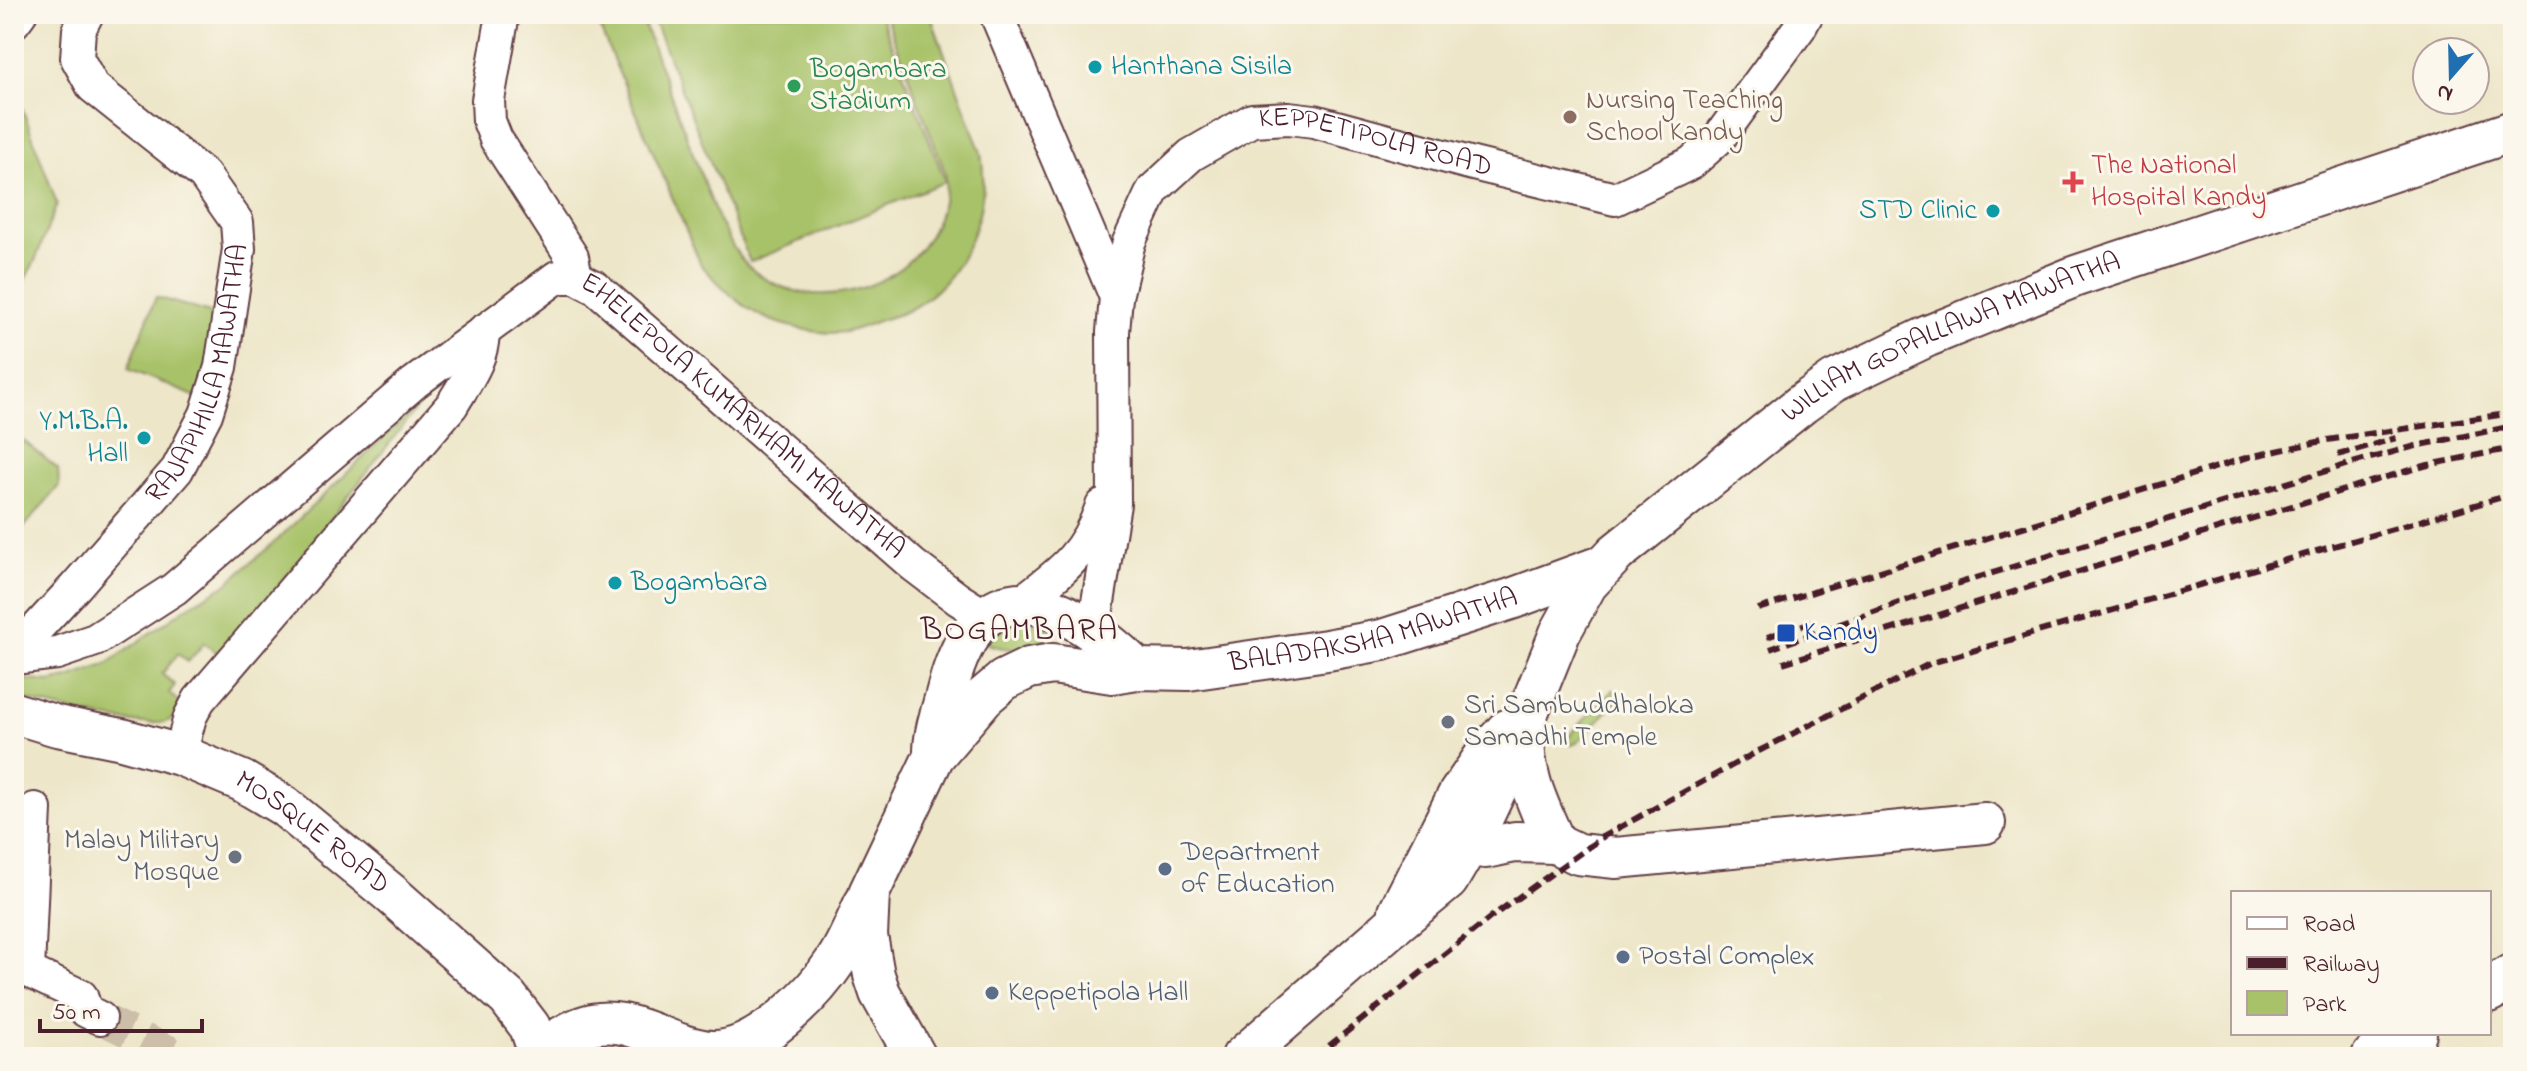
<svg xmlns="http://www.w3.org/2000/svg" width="2527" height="1071" font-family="'Indie Flower',sans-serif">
	<rect width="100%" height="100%" fill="#fbf7ec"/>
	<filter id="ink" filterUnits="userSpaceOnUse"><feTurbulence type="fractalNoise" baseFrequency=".0125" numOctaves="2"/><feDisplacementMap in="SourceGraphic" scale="16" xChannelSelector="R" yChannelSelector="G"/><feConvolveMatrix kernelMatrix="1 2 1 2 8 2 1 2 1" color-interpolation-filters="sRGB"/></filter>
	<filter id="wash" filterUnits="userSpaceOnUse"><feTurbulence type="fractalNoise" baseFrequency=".006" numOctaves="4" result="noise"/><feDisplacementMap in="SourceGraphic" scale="32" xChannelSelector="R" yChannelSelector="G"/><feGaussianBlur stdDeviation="1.8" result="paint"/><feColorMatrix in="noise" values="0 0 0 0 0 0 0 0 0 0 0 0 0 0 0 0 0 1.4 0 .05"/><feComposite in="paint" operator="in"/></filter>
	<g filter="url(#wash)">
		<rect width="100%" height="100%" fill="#ede6c9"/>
		<g fill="#a8c269" stroke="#79704a" stroke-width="2">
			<path d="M594 14H640L718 219C727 235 735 254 748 266 806 319 906 293 936 223 941 210 946 196 946 181L750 262 651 14H880L945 180 946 175 885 14H930L981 153C991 212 964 280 909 310 899 315 886 318 875 322 865 326 855 330 845 332 823 335 794 328 773 321 743 310 723 288 701 265Z"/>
			<path d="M14 85 57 204 35 261 14 299Z"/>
			<path d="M156 297 220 316 201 399 128 369Z"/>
			<path d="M423 400 223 658 204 643 188 662 178 654 162 674 175 685 169 693 183 706C180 710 175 717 170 720 147 733 43 704 14 697V678L49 682 69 678 107 664 190 605 225 585 276 541Z"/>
			<path d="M14 433 58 469 59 486 14 539Z"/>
			<path d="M1015 616 1052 629C1039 656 1003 651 981 641Z"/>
			<path d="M1613 690 1620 693 1619 699 1577 743 1572 745 1567 743V738Z"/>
		</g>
	</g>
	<g filter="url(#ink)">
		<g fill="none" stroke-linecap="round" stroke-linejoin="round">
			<path stroke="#ccbea9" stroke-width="32" stroke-dasharray="32 16" stroke-linecap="butt" d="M100 1018 181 1057"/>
			<defs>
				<g id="minor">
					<path id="s1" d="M503 14 488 100 489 121 496 139 572 257 576 277 595 287 913 565 958 599 985 616"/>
					<path d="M996 14 1116 297"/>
					<path d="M14 22 20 14"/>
					<path d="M1020 603C1060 573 1085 556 1102 506"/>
					<path id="s2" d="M1093 633 1114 504 1113 332 1116 297 1129 242 1153 190 1191 155 1252 120 1289 118 1314 121 1473 164 1615 199 1691 163 1718 139 1800 27 1807 14"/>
					<path id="s3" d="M14 653 76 586 177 470 206 414 221 367 239 249 237 222 204 175 93 87 77 58 79 30 87 14"/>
					<path d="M14 658 57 653 95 640 174 589 414 383 557 277H576"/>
					<path d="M180 755 190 717 199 700 452 405C466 381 483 360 483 331"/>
					<path d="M35 809 28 971 81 996 86 1011 100 1018"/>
				</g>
				<g id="major">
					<path id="s4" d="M14 713 57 726 122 739 180 755 242 781 284 806 390 893 508 998 530 1027 540 1057"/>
					<path d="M1524 730C1523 776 1537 802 1555 843"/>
					<path d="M934 752C934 730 943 708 948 687 983 558 1064 599 1137 669"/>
					<path d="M1468 846 1486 848 1515 842 1555 843 1578 854 1616 858 1985 823"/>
					<path d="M1399 911 1458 795 1488 751 1507 730"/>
					<path d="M539 1050C553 1043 567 1032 582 1027 627 1009 668 1049 712 1051 758 1052 814 994 837 959 848 942 856 922 864 904"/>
					<path id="s5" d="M916 1057 880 993 874 975 867 936 869 893 934 756 984 697 1004 680 1029 668 1053 664 1112 673 1137 669 1188 670 1327 650 1382 640 1511 599 1604 565"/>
					<path id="s6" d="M1242 1057 1389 929 1448 880 1476 832 1501 779 1560 633 1587 584 1616 553 1802 404 1834 381 1928 336 2076 276 2513 131"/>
				</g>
				<g id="highway">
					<path d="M2489 990 2513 976"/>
					<path d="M2374 1057 2414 1033"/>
				</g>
			</defs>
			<use href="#minor" stroke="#623d43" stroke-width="36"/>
			<use href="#major" stroke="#623d43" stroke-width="44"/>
			<use href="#highway" stroke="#623d43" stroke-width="48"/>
			<use href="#minor" stroke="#fff" stroke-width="32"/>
			<use href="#major" stroke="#fff" stroke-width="40"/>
			<use href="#highway" stroke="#fff" stroke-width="44"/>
			<g stroke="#4a1f2b" stroke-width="6" stroke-dasharray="12 6" stroke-linecap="butt">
				<path d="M2338 455 2396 438"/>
				<path d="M1758 609 2249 457 2327 440 2513 413"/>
				<path d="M1767 637 1812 622"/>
				<path d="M1770 649 1927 593 2352 463 2416 446 2513 426"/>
				<path d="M1783 663 2383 478 2428 465 2513 448"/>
				<path d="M1315 1057 1491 917 1604 836 1753 754 1931 663 2513 494"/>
			</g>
		</g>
	</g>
	<g fill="#0f9aa8" stroke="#fbf7ec" stroke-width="3">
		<circle cx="1095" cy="67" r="8"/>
		<circle cx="1993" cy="211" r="8"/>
		<circle cx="144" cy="438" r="8"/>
		<circle cx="615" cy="583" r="8"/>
	</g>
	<circle fill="#2e9e5b" stroke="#fbf7ec" stroke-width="3" cx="794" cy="86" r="8"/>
	<circle fill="#8d6e63" stroke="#fbf7ec" stroke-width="3" cx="1570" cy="117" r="8"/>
	<path fill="#e0444e" stroke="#fbf7ec" stroke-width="3" d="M2069 170h8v8h8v8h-8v8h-8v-8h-8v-8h8z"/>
	<rect fill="#1a4fb4" stroke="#fbf7ec" stroke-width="3" x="1776" y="623" width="20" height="20" rx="4"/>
	<g fill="#6b7280" stroke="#fbf7ec" stroke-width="3">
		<circle cx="1448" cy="722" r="8"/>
		<circle cx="235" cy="857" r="8"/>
	</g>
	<g fill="#5c6f8a" stroke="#fbf7ec" stroke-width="3">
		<circle cx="1165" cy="869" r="8"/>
		<circle cx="1623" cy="957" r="8"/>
		<circle cx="992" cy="993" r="8"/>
	</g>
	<g text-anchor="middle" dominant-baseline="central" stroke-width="6" stroke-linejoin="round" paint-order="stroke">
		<g font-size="28" fill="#0d838f" stroke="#fbf7ec" text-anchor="start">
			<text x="1111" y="67">Hanthana Sisila</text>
			<text x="1977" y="211" text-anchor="end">STD Clinic</text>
			<text x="128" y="422" text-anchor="end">Y.M.B.A.<tspan x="128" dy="32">Hall</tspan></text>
			<text x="631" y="583">Bogambara</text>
		</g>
		<g font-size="28" fill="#27864d" stroke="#fbf7ec" text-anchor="start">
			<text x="810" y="70">Bogambara<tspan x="810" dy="32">Stadium</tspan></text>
		</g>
		<g font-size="28" fill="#785e54" stroke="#fbf7ec" text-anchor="start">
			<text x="1586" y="101">Nursing Teaching<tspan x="1586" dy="32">School Kandy</tspan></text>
		</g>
		<g font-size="28" fill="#4a1f2b" stroke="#fbf7ec">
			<text stroke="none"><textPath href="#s2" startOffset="700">KEPPETIPOLA ROAD</textPath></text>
			<text stroke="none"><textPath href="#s6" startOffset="1044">WILLIAM GOPALLAWA MAWATHA</textPath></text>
			<text stroke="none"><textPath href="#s3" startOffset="344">RAJAPIHILLA MAWATHA</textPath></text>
			<text stroke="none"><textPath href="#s1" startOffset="506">EHELEPOLA KUMARIHAMI MAWATHA</textPath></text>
			<text stroke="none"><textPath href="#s5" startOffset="808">BALADAKSHA MAWATHA</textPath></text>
			<text stroke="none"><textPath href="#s4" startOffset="326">MOSQUE ROAD</textPath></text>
		</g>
		<g font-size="28" fill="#be3a42" stroke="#fbf7ec" text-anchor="start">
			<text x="2091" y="166">The National<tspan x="2091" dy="32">Hospital Kandy</tspan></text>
		</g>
		<g font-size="28" fill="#164399" stroke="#fbf7ec" text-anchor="start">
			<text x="1804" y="633">Kandy</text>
		</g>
		<g font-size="28" fill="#5b616d" stroke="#fbf7ec" text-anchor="start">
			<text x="1464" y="706">Sri Sambuddhaloka<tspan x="1464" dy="32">Samadhi Temple</tspan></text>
			<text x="219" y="841" text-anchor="end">Malay Military<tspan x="219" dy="32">Mosque</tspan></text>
		</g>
		<g font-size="28" fill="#4e5e75" stroke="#fbf7ec" text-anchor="start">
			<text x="1181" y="853">Department<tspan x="1181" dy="32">of Education</tspan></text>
			<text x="1639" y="957">Postal Complex</text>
			<text x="1008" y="993">Keppetipola Hall</text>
		</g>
		<g font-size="32" letter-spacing="2" fill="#4a1f2b" stroke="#fbf7ec">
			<text x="1020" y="631">BOGAMBARA</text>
		</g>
	</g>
	<rect width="2527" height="1071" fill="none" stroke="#fbf7ec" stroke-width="48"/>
	<rect x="2231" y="891" width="260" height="144" fill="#fbf7ec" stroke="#b4a19f" stroke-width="2"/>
	<rect x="2247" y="917" width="40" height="12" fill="#ffffff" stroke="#b4a19f" stroke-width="2"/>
	<text x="2303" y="931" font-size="24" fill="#4a1f2b">Road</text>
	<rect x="2247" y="957" width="40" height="12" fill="#4a1f2b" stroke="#b4a19f" stroke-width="2"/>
	<text x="2303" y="971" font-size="24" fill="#4a1f2b">Railway</text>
	<rect x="2247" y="991" width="40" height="24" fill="#a8c269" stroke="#b4a19f" stroke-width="2"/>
	<text x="2303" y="1011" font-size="24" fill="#4a1f2b">Park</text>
	<g transform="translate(2451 76) rotate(200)"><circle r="38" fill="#fbf7ec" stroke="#b4a19f" stroke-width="2"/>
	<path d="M0-6L14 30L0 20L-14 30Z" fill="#1f6fb2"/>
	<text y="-12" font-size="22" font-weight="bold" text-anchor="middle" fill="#4a1f2b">N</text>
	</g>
	<path d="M40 1019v12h162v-12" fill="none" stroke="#4a1f2b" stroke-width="4"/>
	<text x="52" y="1019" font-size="24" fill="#4a1f2b" stroke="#fbf7ec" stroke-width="6" paint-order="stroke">50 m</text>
</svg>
